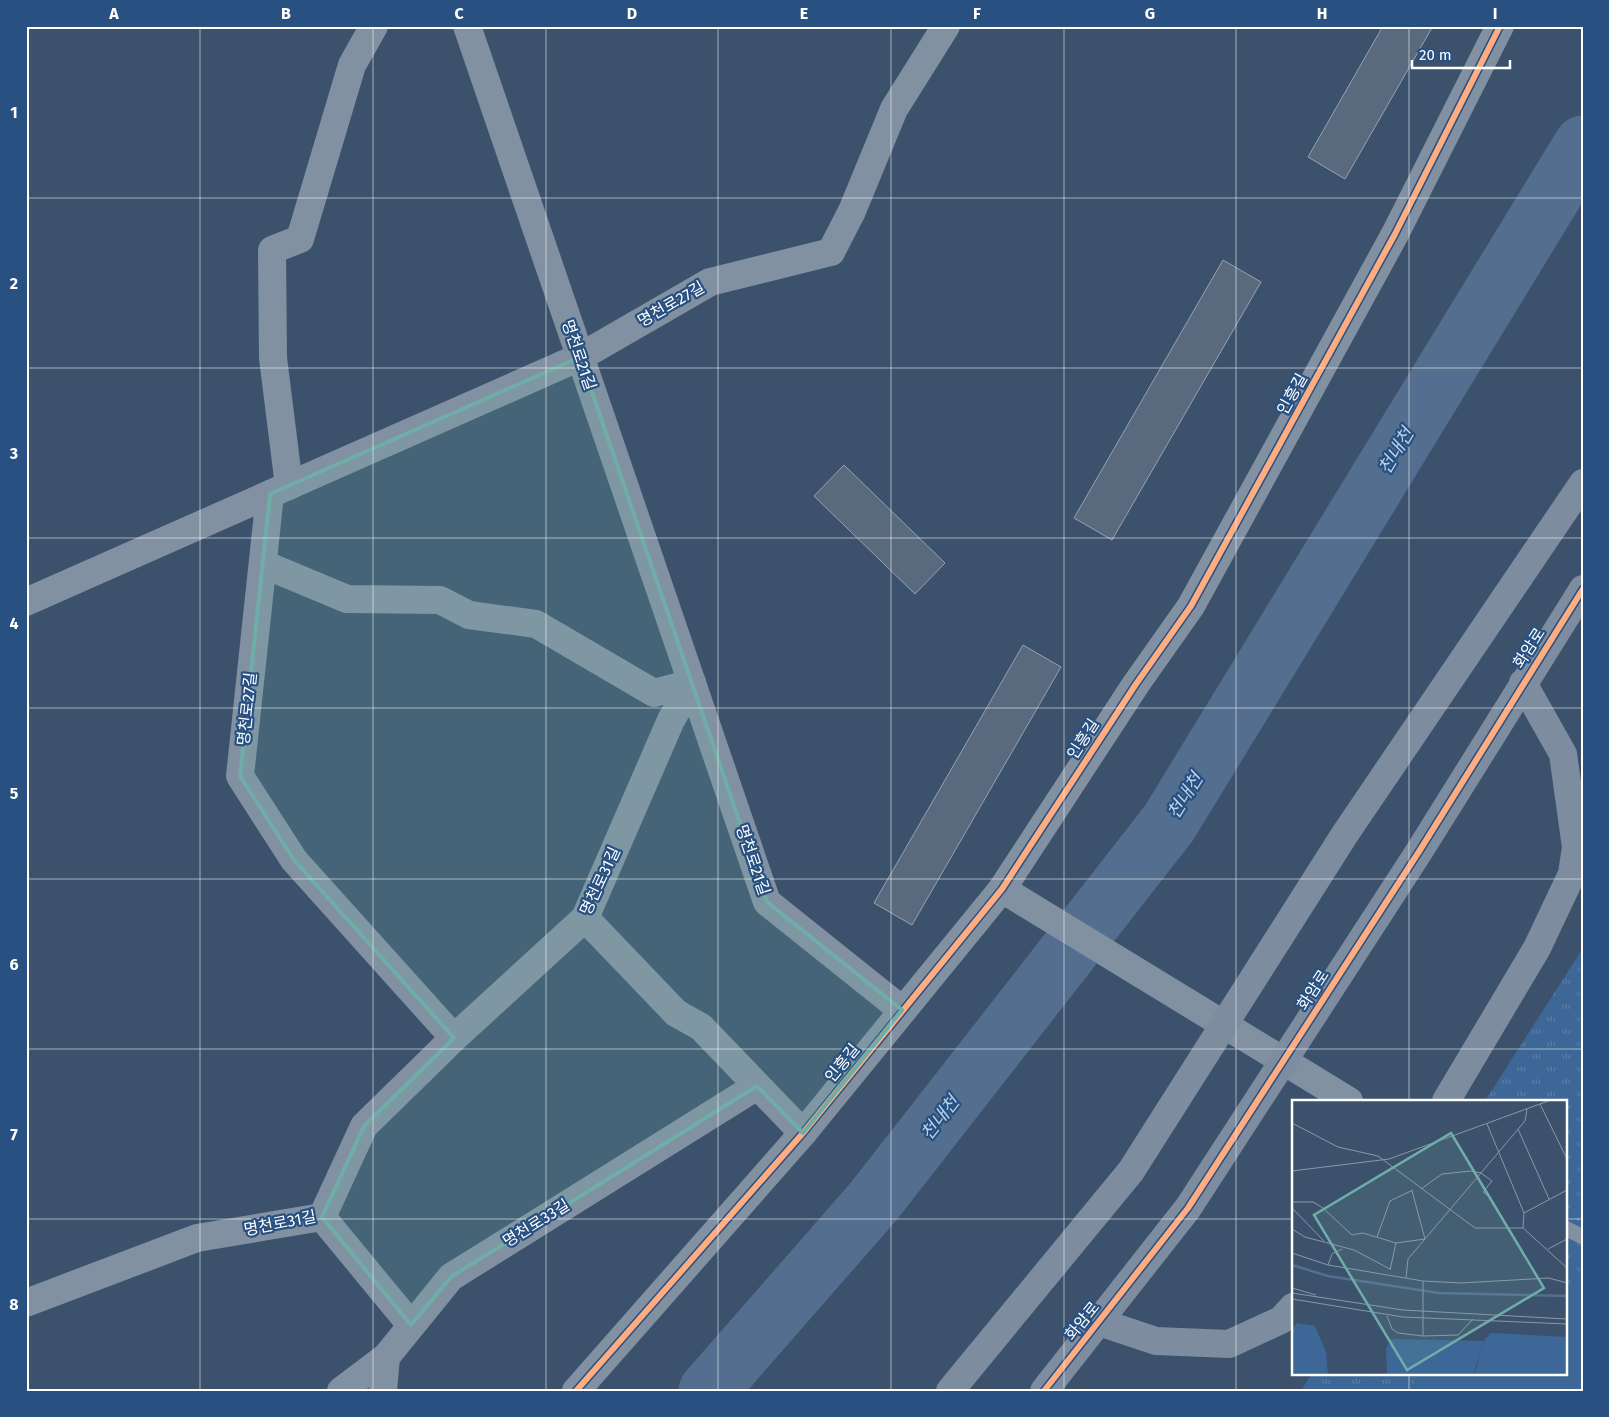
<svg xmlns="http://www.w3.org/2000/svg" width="1609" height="1417" font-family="'Fira Sans','Noto Sans KR',sans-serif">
	<defs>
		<pattern id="grass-tufts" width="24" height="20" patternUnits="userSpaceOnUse" patternTransform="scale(1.25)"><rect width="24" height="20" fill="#3d6796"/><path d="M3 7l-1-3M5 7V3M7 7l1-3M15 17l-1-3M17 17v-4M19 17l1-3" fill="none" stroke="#5a7ea6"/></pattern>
	</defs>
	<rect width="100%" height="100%" fill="#3c526c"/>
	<path fill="url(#grass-tufts)" d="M1583 948V1391H1301L1312 1373H1565V1101H1485Z"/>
	<path fill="#3d6796" d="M1565 1282 1583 1293V1391H1417L1411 1373H1565Z"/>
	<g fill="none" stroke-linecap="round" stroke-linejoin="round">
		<path stroke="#536e8f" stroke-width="59" d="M708 1391 874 1201 1169 823 1583 145"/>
	</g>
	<g fill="#596a7f" stroke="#95a2b1">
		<path d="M1383 26H1433L1345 179 1308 157Z"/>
		<path d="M1223 260 1261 282 1112 540 1074 518Z"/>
		<path d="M844 465 945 563 915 594 814 496Z"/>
		<path d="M1023 645 1061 667 912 925 874 903Z"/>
	</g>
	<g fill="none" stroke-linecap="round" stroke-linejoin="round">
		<path stroke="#8291a2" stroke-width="15" d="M1565 1228 1583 1237"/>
		<g stroke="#8291a2" stroke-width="28">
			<path d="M467 26 767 902 902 1010"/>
			<path d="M289 486 273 358 272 250 300 239 352 65 374 26"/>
			<path d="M270 494 240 776 294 860 454 1038"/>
			<path d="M263 564 347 599 440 600 469 615 536 624 654 693 692 683"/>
			<path d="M26 602 580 357 710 282 831 252 852 211 894 109 946 26"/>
			<path d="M1002 889 1349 1101"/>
			<path d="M585 918 676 1013 701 1027 803 1133"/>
			<path d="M322 1217 411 1325"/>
			<path d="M26 1303 197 1238 322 1217 364 1126 454 1038 585 918 671 720 692 683"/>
			<path d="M341 1391 386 1357 451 1277 757 1086"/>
			<path d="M383 1391 386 1357"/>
			<path d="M576 1391 803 1133 1002 889 1136 684 1191 606 1395 234 1500 26"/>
		</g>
		<g stroke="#7d8c9f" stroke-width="28">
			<path d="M1446 1101 1537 948 1572 874 1576 847 1563 754 1523 683"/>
			<path d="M1099 1322 1156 1341 1229 1344 1281 1320 1293 1307"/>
			<path d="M950 1391 1131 1171 1345 834 1583 483"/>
			<path d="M1044 1391 1188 1208 1420 850 1583 589"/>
		</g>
		<defs>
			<g id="cycleway">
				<path d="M576 1391 803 1133 1002 889 1136 684 1191 606 1395 234 1500 26"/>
				<path d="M1044 1391 1188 1208 1420 850 1583 589"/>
			</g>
		</defs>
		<use href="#cycleway" stroke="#285080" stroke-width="9"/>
		<use href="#cycleway" stroke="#ffac80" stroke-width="6"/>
	</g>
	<path fill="#6fada8" fill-opacity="0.2" stroke="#6fada8" stroke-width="4" stroke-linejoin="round" d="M580 357 767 902 902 1010 803 1133 757 1086 451 1277 411 1325 322 1217 364 1126 454 1038 294 860 240 776 270 494Z"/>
	<path fill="none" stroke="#fff" stroke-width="1" stroke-opacity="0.55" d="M200 26V1391M373 26V1391M546 26V1391M718 26V1391M891 26V1391M1064 26V1391M1236 26V1391M1409 26V1101M26 198H1583M26 368H1583M26 538H1583M26 708H1583M26 879H1583M26 1049H1583M26 1219H1293M1565 1219H1583M1409 1373V1391"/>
	<g text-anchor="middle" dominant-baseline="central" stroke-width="4.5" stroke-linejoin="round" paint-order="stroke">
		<g font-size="16" fill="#fff" stroke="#285080">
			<text transform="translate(671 304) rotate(-30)">명천로27길</text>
			<text transform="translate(579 355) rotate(71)">명천로21길</text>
			<text transform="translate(1292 394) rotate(-61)">인흥길</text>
			<text transform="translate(1529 648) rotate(-57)">화암로</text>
			<text transform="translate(247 709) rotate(-84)">명천로27길</text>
			<text transform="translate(1083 739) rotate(-57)">인흥길</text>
			<text transform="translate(753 860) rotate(71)">명천로21길</text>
			<text transform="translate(600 881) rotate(-65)">명천로31길</text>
			<text transform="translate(1313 990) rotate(-57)">화암로</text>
			<text transform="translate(842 1063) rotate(-51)">인흥길</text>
			<text transform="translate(280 1223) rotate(-11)">명천로31길</text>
			<text transform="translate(536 1223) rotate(-32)">명천로33길</text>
			<text transform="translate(1082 1321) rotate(-51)">화암로</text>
		</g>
		<g font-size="18" font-style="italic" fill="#bbd3ed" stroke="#285080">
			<text transform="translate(1396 451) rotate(-59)">천내천</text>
			<text transform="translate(1185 796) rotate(-58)">천내천</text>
			<text transform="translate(940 1118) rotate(-52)">천내천</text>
		</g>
	</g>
	<g transform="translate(1292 1100)">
		<rect width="275" height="275" fill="#3c526c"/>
		<path d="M99 239 192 241 181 275H95L94 249Z" fill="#3d6796"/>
		<path d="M5 223 23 226 34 252 36 275H0V229ZM199 233 275 237V275H182L192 241Z" fill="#3d6796"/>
		<path d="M113 246 122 247 126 252V275H98L97 249 106 252Z" fill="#3d6796"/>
		<path fill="none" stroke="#536e8f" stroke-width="2.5" d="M0 165 36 176 147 193 275 196"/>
		<path fill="none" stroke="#8a97a7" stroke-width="1" d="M248 4 275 59M0 23 46 47 86 56 183 128H231L275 168M195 24 232 113M226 29 257 99M0 71 97 59 259 0M129 89 150 74 179 71 189 73 200 81 191 92 198 97M0 102H21L31 108 60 135 71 133 104 143 133 139 120 91M0 108 32 141M231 128 232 113 275 90M0 129 13 137 62 150 98 169M85 137 98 101 121 90M256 149 275 139M0 153 36 165 131 181 169 183 257 178 275 183M36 165 40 154 50 149M98 170 104 143M114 178 116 159 233 21 235 9M0 188 24 195M0 193 111 210 275 219M0 199 111 217 275 224M95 216 100 229 106 233 131 236 166 235 181 219M131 236V181"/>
		<path fill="#6fada8" fill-opacity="0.15" stroke="#6fada8" stroke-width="2.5" d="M159 33 252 188 115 270 22 115Z"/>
		<rect width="275" height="275" fill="none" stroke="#fff" stroke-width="2.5"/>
	</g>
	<rect width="1609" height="1417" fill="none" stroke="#285080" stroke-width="55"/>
	<path d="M1412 60v8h98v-8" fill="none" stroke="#ffffff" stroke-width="2.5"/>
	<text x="1419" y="60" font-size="15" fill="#ffffff" stroke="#285080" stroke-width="4" paint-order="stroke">20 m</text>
	<rect x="28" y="28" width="1554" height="1362" fill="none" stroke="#fff" stroke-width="2"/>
	<g font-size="16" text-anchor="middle" font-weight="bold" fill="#fff">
		<text x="114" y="19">A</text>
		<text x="286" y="19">B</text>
		<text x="459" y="19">C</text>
		<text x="632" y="19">D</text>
		<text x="804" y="19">E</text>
		<text x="977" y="19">F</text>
		<text x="1150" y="19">G</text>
		<text x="1322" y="19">H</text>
		<text x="1495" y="19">I</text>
		<text x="14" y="118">1</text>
		<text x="14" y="289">2</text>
		<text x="14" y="459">3</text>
		<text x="14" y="629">4</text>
		<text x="14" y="799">5</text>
		<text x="14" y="970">6</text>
		<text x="14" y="1140">7</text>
		<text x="14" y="1310">8</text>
	</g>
</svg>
